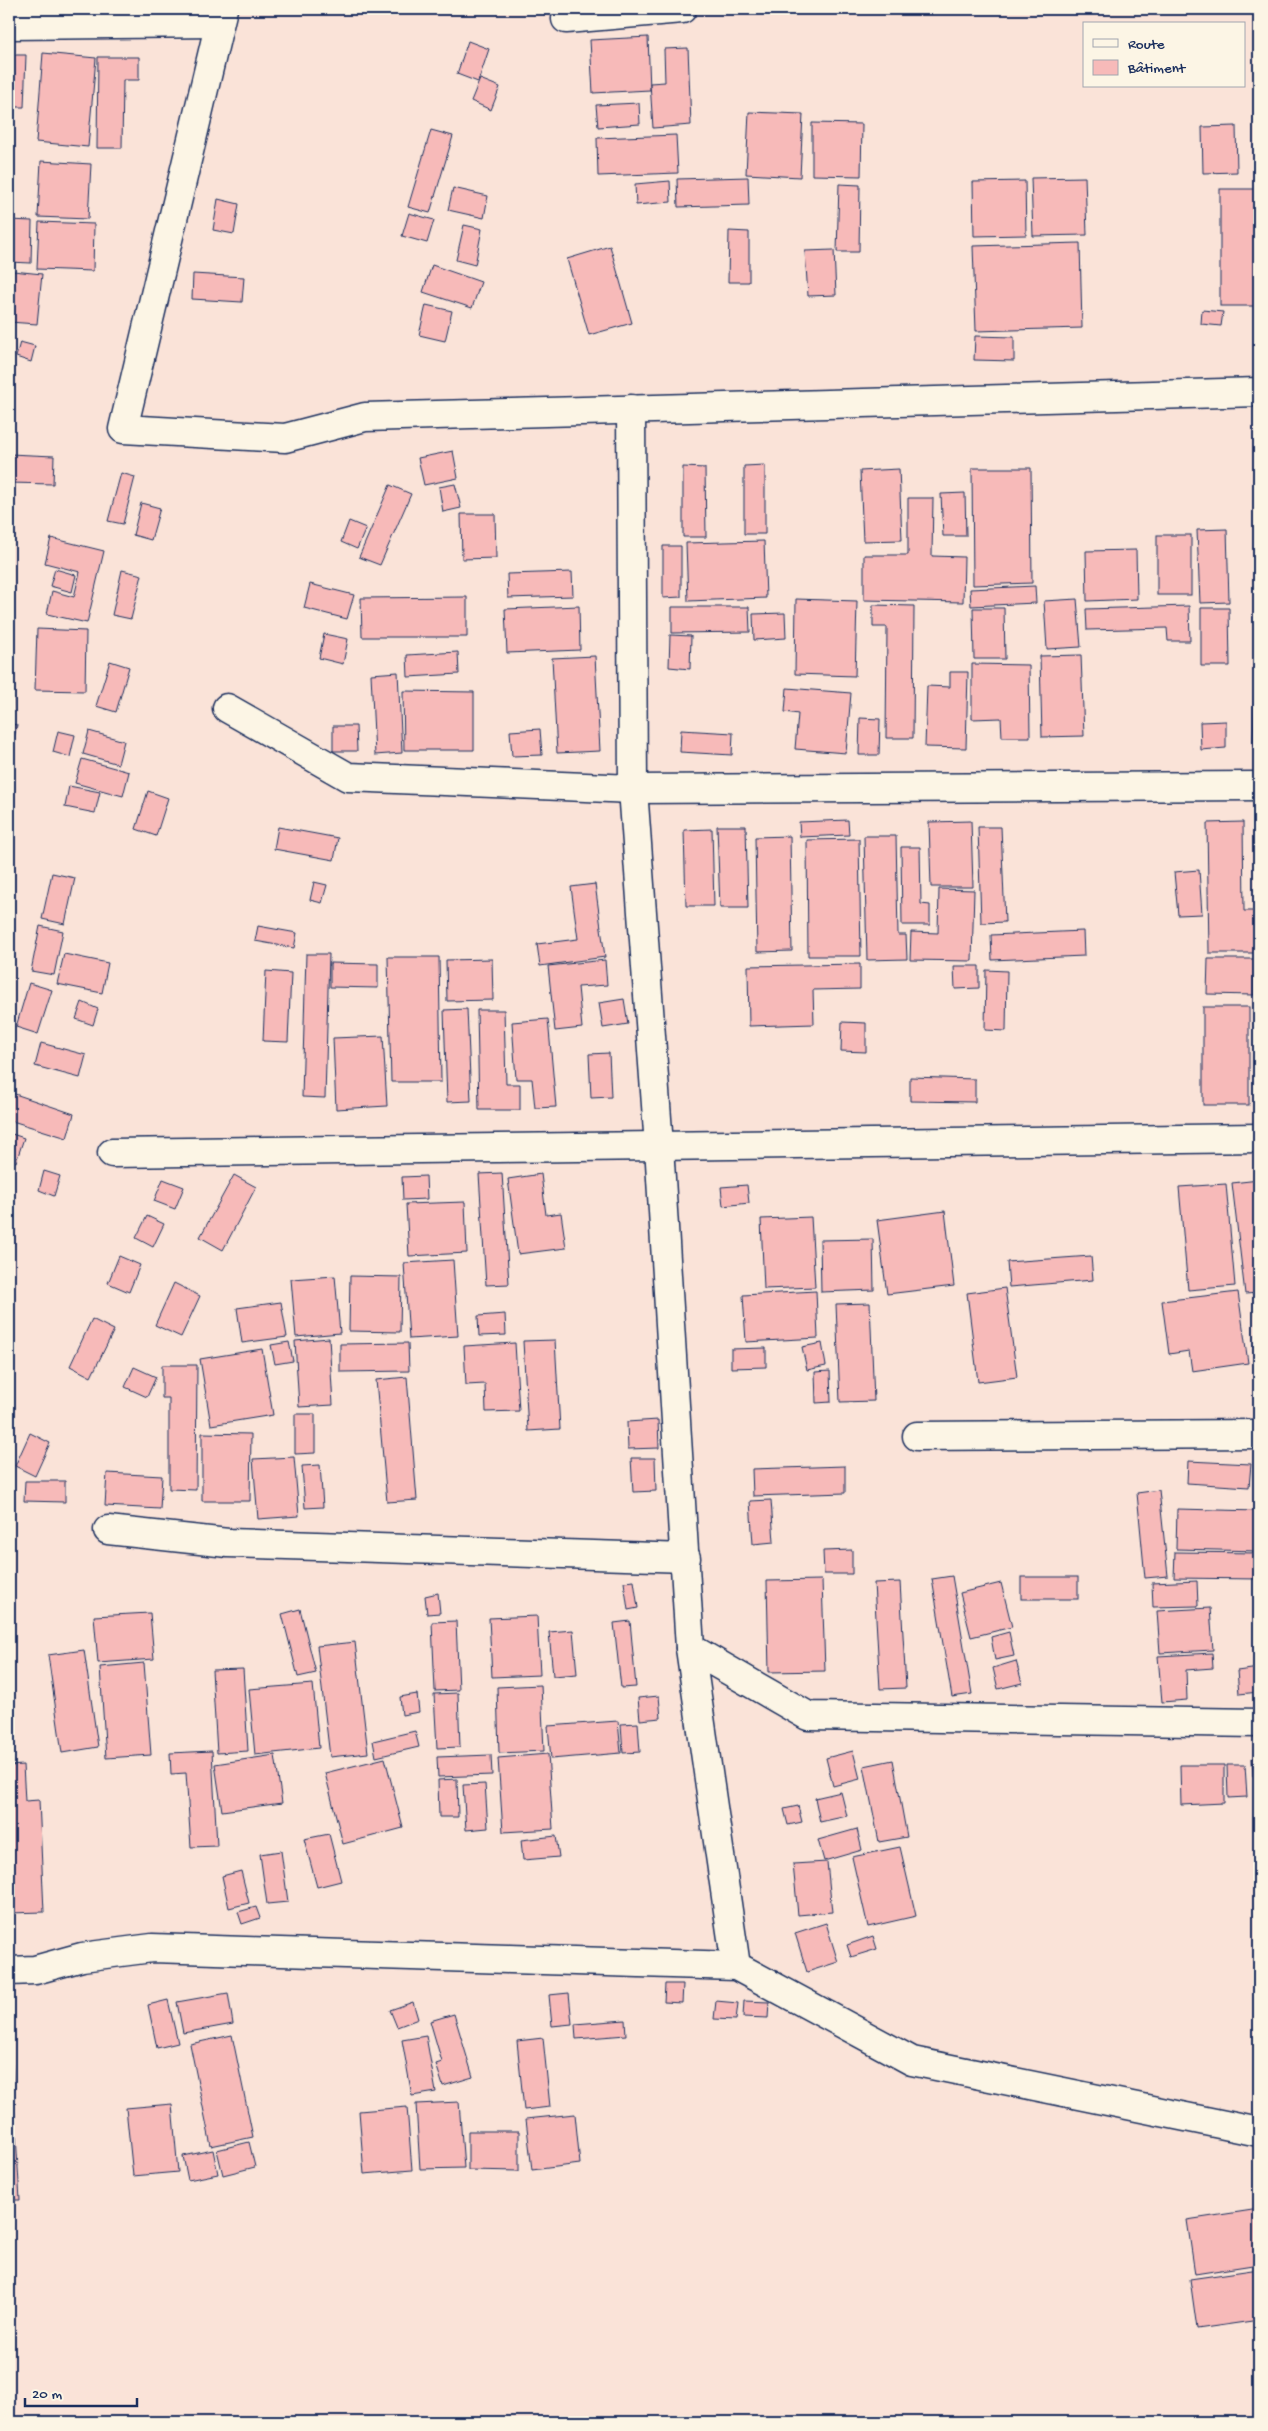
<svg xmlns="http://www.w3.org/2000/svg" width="1268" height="2431" font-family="'Gochi Hand',sans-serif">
	<rect width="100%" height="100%" fill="#fae3d8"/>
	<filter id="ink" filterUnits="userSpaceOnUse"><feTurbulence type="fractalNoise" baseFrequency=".02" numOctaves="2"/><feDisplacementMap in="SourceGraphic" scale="10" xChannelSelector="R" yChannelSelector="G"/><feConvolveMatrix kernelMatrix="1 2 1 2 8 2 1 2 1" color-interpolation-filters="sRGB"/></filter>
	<g filter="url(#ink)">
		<g fill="#f7bab9" stroke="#1b2f5e">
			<path d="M648 37 650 90 593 93 590 40Z"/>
			<path d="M468 41 489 49 478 82 457 74Z"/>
			<path d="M688 48 691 125 653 128 650 83 665 82 664 49Z"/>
			<path d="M43 53 96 58 88 147 36 142Z"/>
			<path d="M9 55H26L24 107H9Z"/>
			<path d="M98 57H139V80H123L122 148H97Z"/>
			<path d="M480 79 500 87 491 110 471 101Z"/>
			<path d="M639 103 640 124 598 127 596 105Z"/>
			<path d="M749 112 803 114 800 177 746 174Z"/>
			<path d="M812 123 862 124 861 176 812 175Z"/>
			<path d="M1236 126 1237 172 1203 173 1202 127Z"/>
			<path d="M431 130 453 136 430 213 408 207Z"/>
			<path d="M676 135 678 173 598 176 597 138Z"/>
			<path d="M41 161 91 164 88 219 38 217Z"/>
			<path d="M748 177 749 205 678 207 677 179Z"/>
			<path d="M1085 177 1087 235 1033 236 1031 178Z"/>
			<path d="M670 181 671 202 636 205 635 184Z"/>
			<path d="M1025 181 1026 235 974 236 973 182Z"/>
			<path d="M839 184 860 185 859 252H837Z"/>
			<path d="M453 188 488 196 484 218 448 210Z"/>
			<rect x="1220" y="189" width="39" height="117"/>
			<path d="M218 199 239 204 234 234 213 230Z"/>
			<path d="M409 213 434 220 427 243 402 236Z"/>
			<path d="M9 220 32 221 31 263 9 262Z"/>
			<path d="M39 222 94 224 93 271 37 269Z"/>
			<path d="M464 225 482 229 475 265 456 260Z"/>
			<path d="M729 231 749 232V282H728Z"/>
			<path d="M1080 243 1082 328 976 331 973 246Z"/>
			<path d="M610 246 632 323 589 335 567 259Z"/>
			<path d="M834 250 836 295 808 296 805 251Z"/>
			<path d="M432 265 481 282 472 308 423 292Z"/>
			<path d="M13 271 42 274 37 324 9 322Z"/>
			<path d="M193 274 244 277 242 302 192 299Z"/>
			<path d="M426 305 452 311 445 341 419 335Z"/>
			<path d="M1202 310 1223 312 1221 326 1201 324Z"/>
			<path d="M975 336 1014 337V361L974 360Z"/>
			<path d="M20 342 35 346 31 362 16 357Z"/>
			<path d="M453 451 458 478 424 485 418 458Z"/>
			<path d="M9 454 54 456 53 484 9 483Z"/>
			<path d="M765 465V534H744V466Z"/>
			<path d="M683 467 705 468 706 537H683Z"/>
			<path d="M972 468H1031L1032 583 973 585Z"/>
			<path d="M899 469 902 540 863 541 860 471Z"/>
			<path d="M121 473 135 477 123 524 108 521Z"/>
			<path d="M455 484 461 508 443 512 439 487Z"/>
			<path d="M390 485 411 494 380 565 359 557Z"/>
			<path d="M965 493 966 536H943L941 494Z"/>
			<path d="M908 498H933L932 556 964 557 963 602 864 600V555H908Z"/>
			<path d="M141 503 160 508 151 540 133 535Z"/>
			<path d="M461 514H495L496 558 462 559Z"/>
			<path d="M349 521 366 528 357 549 341 542Z"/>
			<path d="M1227 529 1229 602 1200 603 1197 530Z"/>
			<rect x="1157" y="535" width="34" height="60"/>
			<path d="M51 538 104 551 87 623 47 614 52 591 74 597 80 572 45 563Z"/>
			<path d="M764 541 766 598 688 601 686 543Z"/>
			<path d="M663 546H681V597L663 598Z"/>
			<path d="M1136 550 1137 599 1087 601 1086 551Z"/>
			<path d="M55 569 76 575 72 592 50 586Z"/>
			<path d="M122 570 142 575 131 619 112 615Z"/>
			<path d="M572 572 573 596 508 598 507 574Z"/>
			<path d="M310 584 354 595 347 619 304 608Z"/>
			<path d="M1035 586 1036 603 971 606 970 589Z"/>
			<path d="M467 597V637H362L361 598Z"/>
			<path d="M796 599 857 601 855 676 795 674Z"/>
			<path d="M1077 599 1081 647 1047 649 1044 601Z"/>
			<path d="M873 605 914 606 913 738H886L887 627H873Z"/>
			<path d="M579 606 580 650 507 653 505 609Z"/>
			<path d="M1189 606 1190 641H1168L1167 628 1087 630 1086 609Z"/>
			<path d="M672 607H749L750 632 672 633Z"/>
			<path d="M973 608H1004L1005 659H974Z"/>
			<path d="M1201 608H1229L1230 666H1201Z"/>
			<path d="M785 613 786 638 754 640 753 614Z"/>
			<path d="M37 629 86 631 85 691 35 690Z"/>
			<path d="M324 634 348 639 343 664 319 658Z"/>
			<path d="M670 635 691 636 690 669 669 667Z"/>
			<path d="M458 652 459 674 408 677 407 655Z"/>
			<path d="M1081 655 1084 736 1042 737 1040 656Z"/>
			<path d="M595 656 600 751 557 753 552 658Z"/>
			<path d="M110 661 129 667 116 712 96 706Z"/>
			<path d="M972 664 1029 665 1030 737H1002L1001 718 972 719Z"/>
			<path d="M1255 671H1259V746H1253Z"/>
			<path d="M398 672 402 753 375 755 371 674Z"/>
			<path d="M950 672H968L966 748 925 747 927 686 950 687Z"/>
			<path d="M9 681H13L12 713H9Z"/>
			<path d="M787 688 851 693 846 753 795 749 798 714 785 712Z"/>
			<path d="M403 691 474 692V750H404Z"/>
			<path d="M860 718 880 719 879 755H859Z"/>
			<path d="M1226 721V748L1201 750 1200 722Z"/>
			<path d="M9 723 17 725 10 753H9Z"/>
			<path d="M333 726H356L357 751H333Z"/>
			<path d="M540 729 542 755 512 756 510 731Z"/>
			<path d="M681 730 733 733 732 755 680 752Z"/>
			<path d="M58 731 75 735 70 757 53 752Z"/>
			<path d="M89 731 124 741 118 764 83 754Z"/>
			<path d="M82 759 129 772 123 796 75 783Z"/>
			<path d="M69 786 100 792 95 813 65 807Z"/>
			<path d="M148 791 168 798 156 836 136 829Z"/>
			<path d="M848 820 849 835 800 837 799 822Z"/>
			<path d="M971 821 973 887H931L929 822Z"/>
			<path d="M1243 822 1244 911H1259V953H1209L1207 823Z"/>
			<path d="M717 826H746L748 908H720Z"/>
			<path d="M278 827 338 838 334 860 274 849Z"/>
			<path d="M978 827H1001L1005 922 981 923Z"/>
			<path d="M712 829 714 906H686L684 830Z"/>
			<path d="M790 836 792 951 757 952 755 837Z"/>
			<path d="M864 836H896L898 935H906L907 959 867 960Z"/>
			<path d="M859 839 861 956H808L807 840Z"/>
			<path d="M901 847H920L921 904 930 905V925H902Z"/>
			<path d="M1199 870 1202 914 1178 915 1174 872Z"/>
			<path d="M52 873 75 878 65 924 42 919Z"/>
			<path d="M314 882 327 885 322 903 310 900Z"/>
			<path d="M595 884 605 957 540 966 537 944 578 939 571 887Z"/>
			<path d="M939 889 974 890 972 961 910 960 911 932 938 933Z"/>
			<path d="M40 926 63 931 54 975 31 971Z"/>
			<path d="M258 926 297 933 294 948 255 941Z"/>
			<path d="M1083 931 1084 956 992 960 991 935Z"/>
			<path d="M64 954 108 963 102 993 57 984Z"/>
			<path d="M306 954H329L325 1098 302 1097Z"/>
			<path d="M388 957H439L441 1082H391Z"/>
			<path d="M492 959 493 1000 447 1001 446 960Z"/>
			<path d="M1208 959H1254V995L1207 994Z"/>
			<path d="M605 960 607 985 578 987 582 1028 555 1031 548 966Z"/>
			<path d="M330 963 378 964V988L330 987Z"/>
			<path d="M860 964V989L813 990 814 1024 749 1026 748 966Z"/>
			<path d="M954 966H979V988L955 989Z"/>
			<path d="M986 970 1007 971 1006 1031 985 1030Z"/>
			<path d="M266 971 291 973 288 1042 263 1041Z"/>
			<path d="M29 983 52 990 38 1034 16 1027Z"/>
			<path d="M624 999 628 1024 603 1028 599 1003Z"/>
			<path d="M82 1002 98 1009 93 1025 76 1019Z"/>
			<rect x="1203" y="1007" width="46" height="98"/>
			<path d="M467 1009 471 1101 447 1102 444 1010Z"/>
			<path d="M477 1010H504L506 1084H520V1110H479Z"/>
			<path d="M548 1019 556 1107 535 1108 532 1079H516L512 1022Z"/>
			<path d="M842 1022 866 1023V1052L841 1051Z"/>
			<path d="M383 1036 387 1106 336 1109 333 1038Z"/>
			<path d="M41 1043 86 1055 80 1078 35 1066Z"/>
			<path d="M609 1053 611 1097 591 1098 589 1054Z"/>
			<path d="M1258 1066H1259V1108Z"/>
			<path d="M910 1077 975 1079V1102L910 1101Z"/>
			<path d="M9 1092 74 1114 67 1138 9 1120Z"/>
			<path d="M9 1133 24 1138 16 1162 9 1160Z"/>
			<path d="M44 1171 60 1176 54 1196 39 1190Z"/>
			<path d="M502 1173 509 1284 486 1285 479 1174Z"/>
			<path d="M541 1174 546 1215 561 1213 566 1248 518 1254 508 1179Z"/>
			<path d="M234 1175 256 1187 223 1250 200 1237Z"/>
			<path d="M426 1176 427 1199 403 1200 402 1177Z"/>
			<path d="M163 1179 184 1187 175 1209 154 1201Z"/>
			<path d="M1259 1180V1293L1245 1294 1232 1183Z"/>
			<path d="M1226 1184 1235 1286 1188 1290 1179 1187Z"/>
			<path d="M747 1185 749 1203 723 1206 721 1187Z"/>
			<path d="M465 1202 467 1253 409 1256 406 1204Z"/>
			<path d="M945 1211 954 1286 887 1294 877 1220Z"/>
			<path d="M147 1216 164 1224 153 1247 136 1238Z"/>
			<path d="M811 1217 815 1287 764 1289 761 1219Z"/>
			<path d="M873 1239 874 1290 821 1292 820 1240Z"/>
			<path d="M119 1256 140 1265 129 1292 108 1283Z"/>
			<path d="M1091 1256 1093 1280 1009 1287 1007 1262Z"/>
			<path d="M453 1260 458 1336 409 1339 404 1263Z"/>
			<path d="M335 1276 340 1333 296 1337 291 1279Z"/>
			<path d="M350 1276 401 1277 400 1332 349 1331Z"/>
			<path d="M174 1283 200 1296 181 1337 155 1325Z"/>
			<path d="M1005 1288 1017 1377 978 1382 967 1293Z"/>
			<path d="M816 1291 818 1338 746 1342 743 1295Z"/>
			<path d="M1238 1292 1248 1363 1192 1371 1189 1351 1169 1354 1162 1301Z"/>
			<path d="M1259 1295V1336L1254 1296Z"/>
			<path d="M281 1302 287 1337 242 1343 237 1308Z"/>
			<path d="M870 1303 874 1401 840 1402 836 1304Z"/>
			<path d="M505 1314 506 1335 479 1336 478 1316Z"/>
			<path d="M92 1319 114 1330 91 1377 70 1366Z"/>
			<path d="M329 1338 333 1405 299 1407 295 1341Z"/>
			<path d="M555 1340 560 1429 528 1431 523 1341Z"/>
			<path d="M289 1342 293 1361 275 1364 271 1345Z"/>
			<path d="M408 1343 409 1371 340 1372V1344Z"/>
			<path d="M515 1343 519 1411 486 1412 485 1384 466 1385 464 1346Z"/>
			<path d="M822 1343 826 1366 807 1370 802 1347Z"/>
			<path d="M766 1348V1367L731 1368V1349Z"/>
			<path d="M262 1349 273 1415 211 1425 200 1359Z"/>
			<path d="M162 1365H197L196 1490 169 1489V1398H162Z"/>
			<path d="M134 1367 156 1377 147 1397 125 1387Z"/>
			<path d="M830 1371 831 1402 816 1403 815 1372Z"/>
			<path d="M407 1377 417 1500 387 1502 376 1380Z"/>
			<path d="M295 1414H315V1453L295 1454Z"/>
			<path d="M658 1420 659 1448 628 1449 627 1422Z"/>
			<path d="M30 1433 50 1443 35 1476 15 1466Z"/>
			<path d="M202 1433 251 1434 250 1501H202Z"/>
			<path d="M294 1457 299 1516 258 1519 253 1459Z"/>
			<path d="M631 1458H655L656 1491 633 1492Z"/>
			<path d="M1188 1461 1251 1464 1249 1487 1187 1483Z"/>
			<path d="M320 1465 323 1507 305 1508 302 1466Z"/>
			<path d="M845 1466V1493L753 1496 752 1469Z"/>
			<path d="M107 1473 162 1476 160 1509 105 1506Z"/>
			<path d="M25 1481H65V1502L24 1501Z"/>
			<path d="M1159 1490 1168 1576 1145 1578 1137 1493Z"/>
			<path d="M771 1500 774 1542 753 1544 750 1501Z"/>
			<path d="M1177 1509 1259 1511V1551L1176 1549Z"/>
			<path d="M852 1550V1574H824L823 1551Z"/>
			<path d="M1175 1552 1259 1553V1579L1174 1578Z"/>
			<path d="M952 1576 972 1694 952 1697 932 1579Z"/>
			<rect x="1021" y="1577" width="57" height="22"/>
			<path d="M822 1580 825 1671 769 1672 767 1581Z"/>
			<path d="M634 1581 638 1608 628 1610 624 1582Z"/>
			<path d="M1197 1581 1198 1606 1153 1607 1152 1583Z"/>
			<path d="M900 1582 906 1688 880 1689 874 1583Z"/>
			<path d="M1001 1583 1012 1627 971 1637 960 1593Z"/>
			<path d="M438 1593 440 1613 427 1614 425 1596Z"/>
			<path d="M1210 1608 1213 1650 1160 1653 1157 1611Z"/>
			<path d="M300 1609 316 1673 298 1677 282 1614Z"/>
			<path d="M150 1613 154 1659 98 1663 94 1616Z"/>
			<path d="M537 1616 540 1675 492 1677 489 1618Z"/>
			<path d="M456 1621 459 1690 435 1691 432 1622Z"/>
			<path d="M630 1621 636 1687 621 1688 614 1623Z"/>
			<path d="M573 1630 577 1674 553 1676 549 1632Z"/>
			<path d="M1009 1632 1014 1656 995 1660 991 1637Z"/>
			<path d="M355 1642 368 1753 330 1757 317 1646Z"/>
			<path d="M84 1650 98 1747 62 1753 48 1655Z"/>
			<path d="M1212 1653 1213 1668 1186 1670 1187 1700 1162 1702 1158 1656Z"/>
			<path d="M1016 1661 1022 1683 998 1689 993 1668Z"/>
			<path d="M144 1663 151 1755 106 1758 100 1667Z"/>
			<path d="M1259 1668V1692L1239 1694 1237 1671Z"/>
			<path d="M243 1669 248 1751 217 1753 212 1670Z"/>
			<path d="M313 1684 319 1748 255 1755 249 1689Z"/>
			<path d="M541 1685 544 1751 499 1753 497 1687Z"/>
			<path d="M458 1693 460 1747 437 1748 434 1694Z"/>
			<path d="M417 1694 419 1712 402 1715 400 1697Z"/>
			<path d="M659 1696 661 1718 640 1720 638 1698Z"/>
			<path d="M618 1721 621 1753 551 1759 548 1726Z"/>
			<path d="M638 1723 640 1752 623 1753 621 1724Z"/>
			<path d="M415 1731 419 1747 376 1757 373 1741Z"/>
			<path d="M212 1751 217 1846 191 1847 186 1773 171 1774 170 1753Z"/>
			<path d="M853 1751 860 1779 833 1786 826 1758Z"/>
			<path d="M548 1754 553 1829 503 1832 498 1758Z"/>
			<path d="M275 1755 282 1803 222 1811 215 1764Z"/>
			<path d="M491 1755 492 1775 438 1777 437 1757Z"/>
			<path d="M385 1758 403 1828 343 1844 325 1773Z"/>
			<path d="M1252 1758H1259V1777H1253Z"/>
			<path d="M893 1760 907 1837 879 1842 864 1766Z"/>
			<path d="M23 1765 25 1801 39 1800 44 1912 9 1913V1766Z"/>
			<path d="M1180 1765H1224V1803L1181 1805Z"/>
			<path d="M1227 1765H1245L1247 1797 1228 1798Z"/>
			<path d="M457 1779 458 1817H439L438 1780Z"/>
			<path d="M485 1784 488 1828 466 1830 463 1785Z"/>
			<path d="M841 1792 847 1816 820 1822 815 1798Z"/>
			<path d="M798 1806 802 1822 788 1825 784 1809Z"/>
			<path d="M857 1829 862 1850 824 1861 818 1840Z"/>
			<path d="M329 1834 341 1881 317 1887 304 1839Z"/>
			<path d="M556 1836 559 1857 523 1860 521 1840Z"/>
			<path d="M900 1847 916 1916 868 1927 852 1857Z"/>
			<path d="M281 1851 288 1902 267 1904 260 1854Z"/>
			<path d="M827 1862 832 1912 798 1915 793 1864Z"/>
			<path d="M241 1871 249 1903 229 1908 222 1876Z"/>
			<path d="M256 1907 260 1918 242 1924 238 1912Z"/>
			<path d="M826 1923 838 1962 807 1972 795 1933Z"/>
			<path d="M873 1936 877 1949 851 1957 847 1945Z"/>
			<path d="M665 1984H683L682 2003 664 2002Z"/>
			<path d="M228 1993 233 2024 183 2033 177 2002Z"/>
			<path d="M569 1993 572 2024 552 2026 549 1995Z"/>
			<path d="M168 2000 178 2043 157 2048 148 2005Z"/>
			<path d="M716 2001 738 2003 736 2020 714 2019Z"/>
			<path d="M744 2001 769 2002 768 2018 743 2017Z"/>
			<path d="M413 2002 418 2019 397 2027 390 2010Z"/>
			<path d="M454 2014 473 2077 443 2086 436 2064 442 2062 430 2021Z"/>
			<path d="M625 2020 626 2035 576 2039 575 2024Z"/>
			<path d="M232 2035 253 2137 211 2146 190 2044Z"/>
			<path d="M426 2036 436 2092 412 2096 402 2040Z"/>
			<path d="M10 2038 20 2200H9V2039Z"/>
			<path d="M543 2038 550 2107 524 2110 517 2041Z"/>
			<path d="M459 2102 464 2168 420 2169 416 2104Z"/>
			<path d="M172 2104 178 2172 133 2176 126 2108Z"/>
			<path d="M407 2107 412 2170 364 2174 359 2111Z"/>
			<path d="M575 2114 580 2164 532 2170 526 2119Z"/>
			<path d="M468 2131H519V2171L468 2170Z"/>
			<path d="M249 2142 255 2167 223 2175 217 2150Z"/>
			<path d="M213 2150 218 2174 188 2180 183 2156Z"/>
			<path d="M1259 2209V2264L1195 2274 1187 2220Z"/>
			<path d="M1259 2269V2320L1197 2329 1190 2279Z"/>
		</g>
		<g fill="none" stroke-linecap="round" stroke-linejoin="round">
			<defs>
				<g id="minor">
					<path d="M223 9 123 429 285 438 365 417 1259 392"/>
					<path d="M566 19 682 9"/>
					<path d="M9 25 219 23"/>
					<path d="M631 409 633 789 659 1146 690 1648 736 1966"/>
					<path d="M227 708 348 777 633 789 1259 786"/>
					<path d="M112 1153 1259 1138"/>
					<path d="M917 1436 1259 1434"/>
					<path d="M108 1530 228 1543 686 1558"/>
					<path d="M690 1648 808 1716 1259 1723"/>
					<path d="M9 1971 35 1970 82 1957 152 1948 736 1966 912 2061 1259 2132"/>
				</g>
			</defs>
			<use href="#minor" stroke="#1b2f5e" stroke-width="31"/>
			<use href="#minor" stroke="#fcf5e5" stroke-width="28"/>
		</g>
	</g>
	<rect width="1268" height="2431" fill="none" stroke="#fcf5e5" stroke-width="30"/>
	<rect x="15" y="15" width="1238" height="2401" fill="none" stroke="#1b2f5e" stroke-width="2" filter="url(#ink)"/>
	<rect x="1083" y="22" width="162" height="65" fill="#fcf5e5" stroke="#a2a6af"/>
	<rect x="1093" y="39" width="25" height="8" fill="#fcf5e5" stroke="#a2a6af"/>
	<text x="1128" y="48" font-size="15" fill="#1b2f5e">Route</text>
	<rect x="1093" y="60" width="25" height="15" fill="#f7bab9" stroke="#a2a6af"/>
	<text x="1128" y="72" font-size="15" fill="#1b2f5e">Bâtiment</text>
	<path d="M25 2398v8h112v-8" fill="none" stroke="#1b2f5e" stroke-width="2.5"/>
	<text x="32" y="2398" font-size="15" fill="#1b2f5e" stroke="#fcf5e5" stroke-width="4" paint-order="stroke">20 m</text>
</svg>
